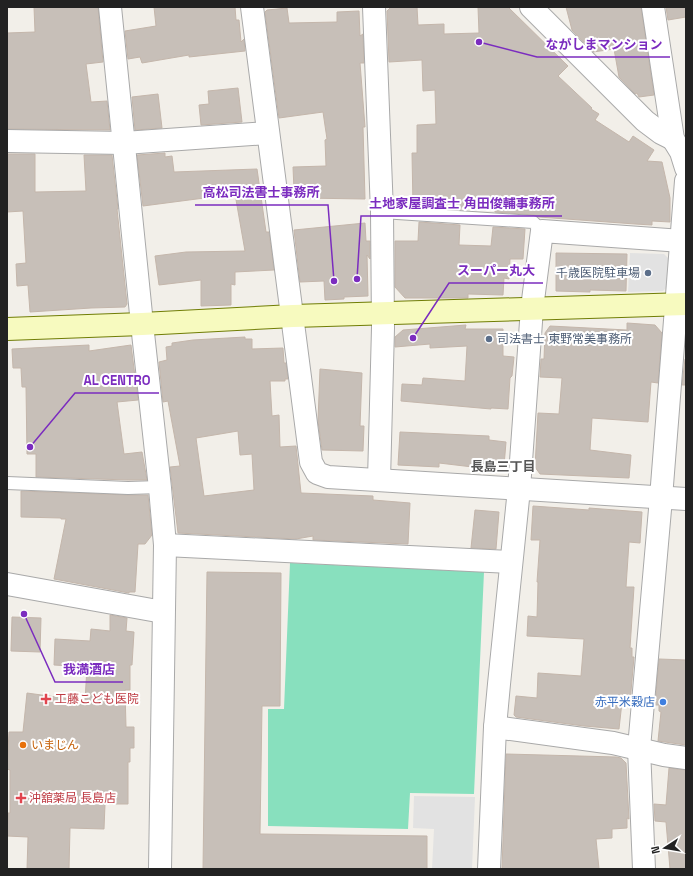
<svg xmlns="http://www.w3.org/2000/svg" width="693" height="876" font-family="'Space Grotesk','Noto Sans JP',sans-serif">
	<rect width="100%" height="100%" fill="#f2efe9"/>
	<path fill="#88e0be" d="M290 563 484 572 474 794 410 793 408 829 268 826V709H284Z"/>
	<g fill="#e2e2e2">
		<path d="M630 253 664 254 668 258 667 287 663 291 628 292Z"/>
		<path d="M414 796 475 797 472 869H432L434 829 413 828Z"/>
	</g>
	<g fill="#c7bfb8" stroke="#c4b6ab" fill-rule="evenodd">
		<path d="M34 7H98L103 62 86 64 91 102 107 101 110 130 7 129V33L35 32Z"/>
		<path d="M154 7H235L236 20H239L241 42 244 39 245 51 189 57V55L142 63 140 57 128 59 125 31 156 26Z"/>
		<path d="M391 7H417L418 25 444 24V34L479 33 478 7H508L568 66 558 76 592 108 591 109 599 114 595 120 629 142 633 136 654 150 647 161 662 162 670 198V222L652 221V225L635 224 539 217 534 215 495 212V208L461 207V210L413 207 412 153H417V125L436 124 435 90 423 91 422 60 389 62 387 11Z"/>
		<path d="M566 7H641L654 95 639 97 637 93 635 94 619 77 614 49 593 52 572 30Z"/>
		<path d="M666 7H686V17L668 20Z"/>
		<path d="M287 8 289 23 337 22V12L359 11 360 36 363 34 364 63H360L365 127H363L365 199 303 198 302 189 294 190 293 167 326 166 325 140 327 139 323 112 279 118 265 12 267 10Z"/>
		<path d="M238 88 242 122 201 125 199 105 209 104 208 91Z"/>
		<path d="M158 94 162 128 135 130 132 97Z"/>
		<path d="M165 153V157L172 156 174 172 257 169 266 232H269L274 270 235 272V285L231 284V305L201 306V280L159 285 155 256 186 252 245 251 235 194 143 206 137 155Z"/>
		<path d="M7 154H35V192L86 191 84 155H112L118 209H117L127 304 125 307 91 308 30 312 28 285 17 286 16 264 26 263 23 211 7 212Z"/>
		<path d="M419 222 460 225 459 245 491 246 493 227 525 229 523 259H510L509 279 504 278 503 295 468 294V298H405L395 287V241H418Z"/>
		<path d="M365 223 366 241H370V259L367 255 368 296 344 297V299L325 300 324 281 300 282 294 230Z"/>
		<path d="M556 253 627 254 626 291 590 290V292L556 291Z"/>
		<path d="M627 323 655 325 662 333 658 383 651 382 648 422 592 418 590 450 631 455 629 478 540 474 535 467 538 413 559 414 562 378 540 377 541 359H544L545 333 550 326 627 330Z"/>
		<path d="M466 325 465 329H503V356L514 357 512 376 510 378 508 409 491 408V409L401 401 402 384 422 385 423 378 465 381 467 346 430 348V344L395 347V337L403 330Z"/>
		<path d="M245 337V339H252V349L283 348 284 363H286L288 379H285V381H270L272 416 279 415 280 447 296 446 301 493 373 496V500L410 503 408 544 313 540V536L296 539 178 533 170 467 180 466 168 401 163 402 159 362 167 360 166 347 172 346V343L193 340ZM238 431 240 455 252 454 254 490 204 496 196 438Z"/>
		<path d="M89 345V351L131 345 138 400 117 402 124 454 142 452 147 480H128L36 477V454H27L26 387H22L21 368H13L12 349Z"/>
		<path d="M685 359 686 360V385H682Z"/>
		<path d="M320 369 362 373 360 426H364L363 451 322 450 318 421Z"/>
		<path d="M400 432 489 436V440L506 442 504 466 498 470 439 463V467L398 465Z"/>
		<path d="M21 491 128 495H148L152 535 145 544H138L135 592H129V593L54 579 66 519H61V518L21 517Z"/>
		<path d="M533 506 589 510V508L642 512 640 543 629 542 626 587H634L630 648H632V657H634L630 703 622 702 619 729 584 726 516 717 514 715 516 696 537 698 538 673 581 676 584 639 527 636 528 616 537 617 538 582H537L540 540H531Z"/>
		<path d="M475 510 499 512 496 549 471 548Z"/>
		<path d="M207 572 281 573 280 706H262L260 834 427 836V869H203Z"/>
		<path d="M110 615 127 618 126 631 134 632 132 665H130V690H125L126 727H134V748H130V762H128V804H105L104 829 70 828 69 869H27L28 837 7 836 8 813H10V770L7 769 9 732H23L27 693 85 701 87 667 54 665 55 639 90 641 91 629 110 631Z"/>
		<path d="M12 617 41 618 40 652 11 651Z"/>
		<path d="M659 659 686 660V745L658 741 661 712 659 711V705H655Z"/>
		<path d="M506 754 616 757 621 758 626 763 629 819 627 818V828L612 829V838L596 839 599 869H502Z"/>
		<path d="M669 768 686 770V869H670L666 822 655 821 654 804 666 805Z"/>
	</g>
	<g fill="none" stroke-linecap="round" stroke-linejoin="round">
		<defs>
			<g id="lane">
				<path d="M382 212 533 222 542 231"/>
				<path d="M7 483 128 488 160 487"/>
			</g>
			<g id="street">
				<path d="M110 7 142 324 160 488 165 545 160 869"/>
				<path d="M252 7 311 462 317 473 328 477 686 499"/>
				<path d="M374 7 382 212 383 328 379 480"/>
				<path d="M531 7 645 121 661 133 673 139"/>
				<path d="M653 7 673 139 681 152 686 168"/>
				<path d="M7 141 124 143 267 133"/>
				<path d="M165 545 511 562"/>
				<path d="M7 584 163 612"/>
				<path d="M495 727 613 743 664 755 686 758"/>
				<path d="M489 869 495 727 499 684 519 489 532 308 542 231 682 241"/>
				<path d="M644 869 639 748 661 498 686 181"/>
			</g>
			<path id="secondary" d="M7 329 142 324 293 316 686 304"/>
		</defs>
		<use href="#lane" stroke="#a9a9a9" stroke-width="14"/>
		<use href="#street" stroke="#a9a9a9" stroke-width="24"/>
		<use href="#secondary" stroke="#707d05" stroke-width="24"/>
		<use href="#lane" stroke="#fff" stroke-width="12"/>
		<use href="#street" stroke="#fff" stroke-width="22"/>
		<use href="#secondary" stroke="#f7fabf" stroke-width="22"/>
	</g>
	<g fill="#5c6f8a" stroke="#fff" stroke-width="1.5">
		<circle cx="648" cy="273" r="4"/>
		<circle cx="489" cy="339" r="4"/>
	</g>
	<g fill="#e0444e" stroke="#fff" stroke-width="1.5">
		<path d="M44 693h4v4h4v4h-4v4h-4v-4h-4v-4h4z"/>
		<path d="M19 792h4v4h4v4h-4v4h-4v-4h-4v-4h4z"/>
	</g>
	<circle fill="#3f7fe0" stroke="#fff" stroke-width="1.5" cx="663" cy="702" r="4"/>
	<circle fill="#e8710a" stroke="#fff" stroke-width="1.5" cx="23" cy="745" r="4"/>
	<g text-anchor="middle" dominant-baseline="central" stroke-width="4" stroke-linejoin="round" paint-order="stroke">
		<g font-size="12" fill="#4e5e75" stroke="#fff" text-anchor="end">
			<text x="640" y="273">千歳医院駐車場</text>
			<text x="497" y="339" text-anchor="start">司法書士 東野常美事務所</text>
		</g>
		<g font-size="12" fill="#be3a42" stroke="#fff" text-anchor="start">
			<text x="55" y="699">工藤こども医院</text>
			<text x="29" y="798">沖舘薬局 長島店</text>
		</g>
		<g font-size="12" fill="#366cbe" stroke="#fff" text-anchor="end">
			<text x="655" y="702">赤平米穀店</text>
		</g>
		<g font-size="12" fill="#c56008" stroke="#fff" text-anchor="start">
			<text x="31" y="745">いまじん</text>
		</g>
		<g font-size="13" font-weight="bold" fill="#555" stroke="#fff">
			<text x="503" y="466">長島三丁目</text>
		</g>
	</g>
	<path fill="none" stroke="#7b2cbf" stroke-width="1.5" d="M479 42L537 57H670M334 281L328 205H195M357 279L361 216H562M413 338L449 283H543M30 447L75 393H159M24 614L55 682H123"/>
	<g fill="#7b2cbf" stroke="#fff" stroke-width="1.5">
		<circle cx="479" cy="42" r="4"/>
		<circle cx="334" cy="281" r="4"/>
		<circle cx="357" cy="279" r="4"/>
		<circle cx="413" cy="338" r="4"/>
		<circle cx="30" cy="447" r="4"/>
		<circle cx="24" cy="614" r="4"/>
	</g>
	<g font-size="13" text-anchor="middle" font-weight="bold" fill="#7b2cbf" stroke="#fff" stroke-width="4" stroke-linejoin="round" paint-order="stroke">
		<text x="604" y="49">ながしまマンション</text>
		<text x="261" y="197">高松司法書士事務所</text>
		<text x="462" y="208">土地家屋調査士 角田俊輔事務所</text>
		<text x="496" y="275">スーパー丸大</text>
		<text x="117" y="385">AL CENTRO</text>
		<text x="89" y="674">我満酒店</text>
	</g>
	<rect width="693" height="876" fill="none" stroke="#222222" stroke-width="16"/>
	<g transform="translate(665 848) rotate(258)" stroke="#ffffff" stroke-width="3" paint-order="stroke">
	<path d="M0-3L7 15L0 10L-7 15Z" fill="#222222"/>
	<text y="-6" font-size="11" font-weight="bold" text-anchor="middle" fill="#222222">N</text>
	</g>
</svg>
